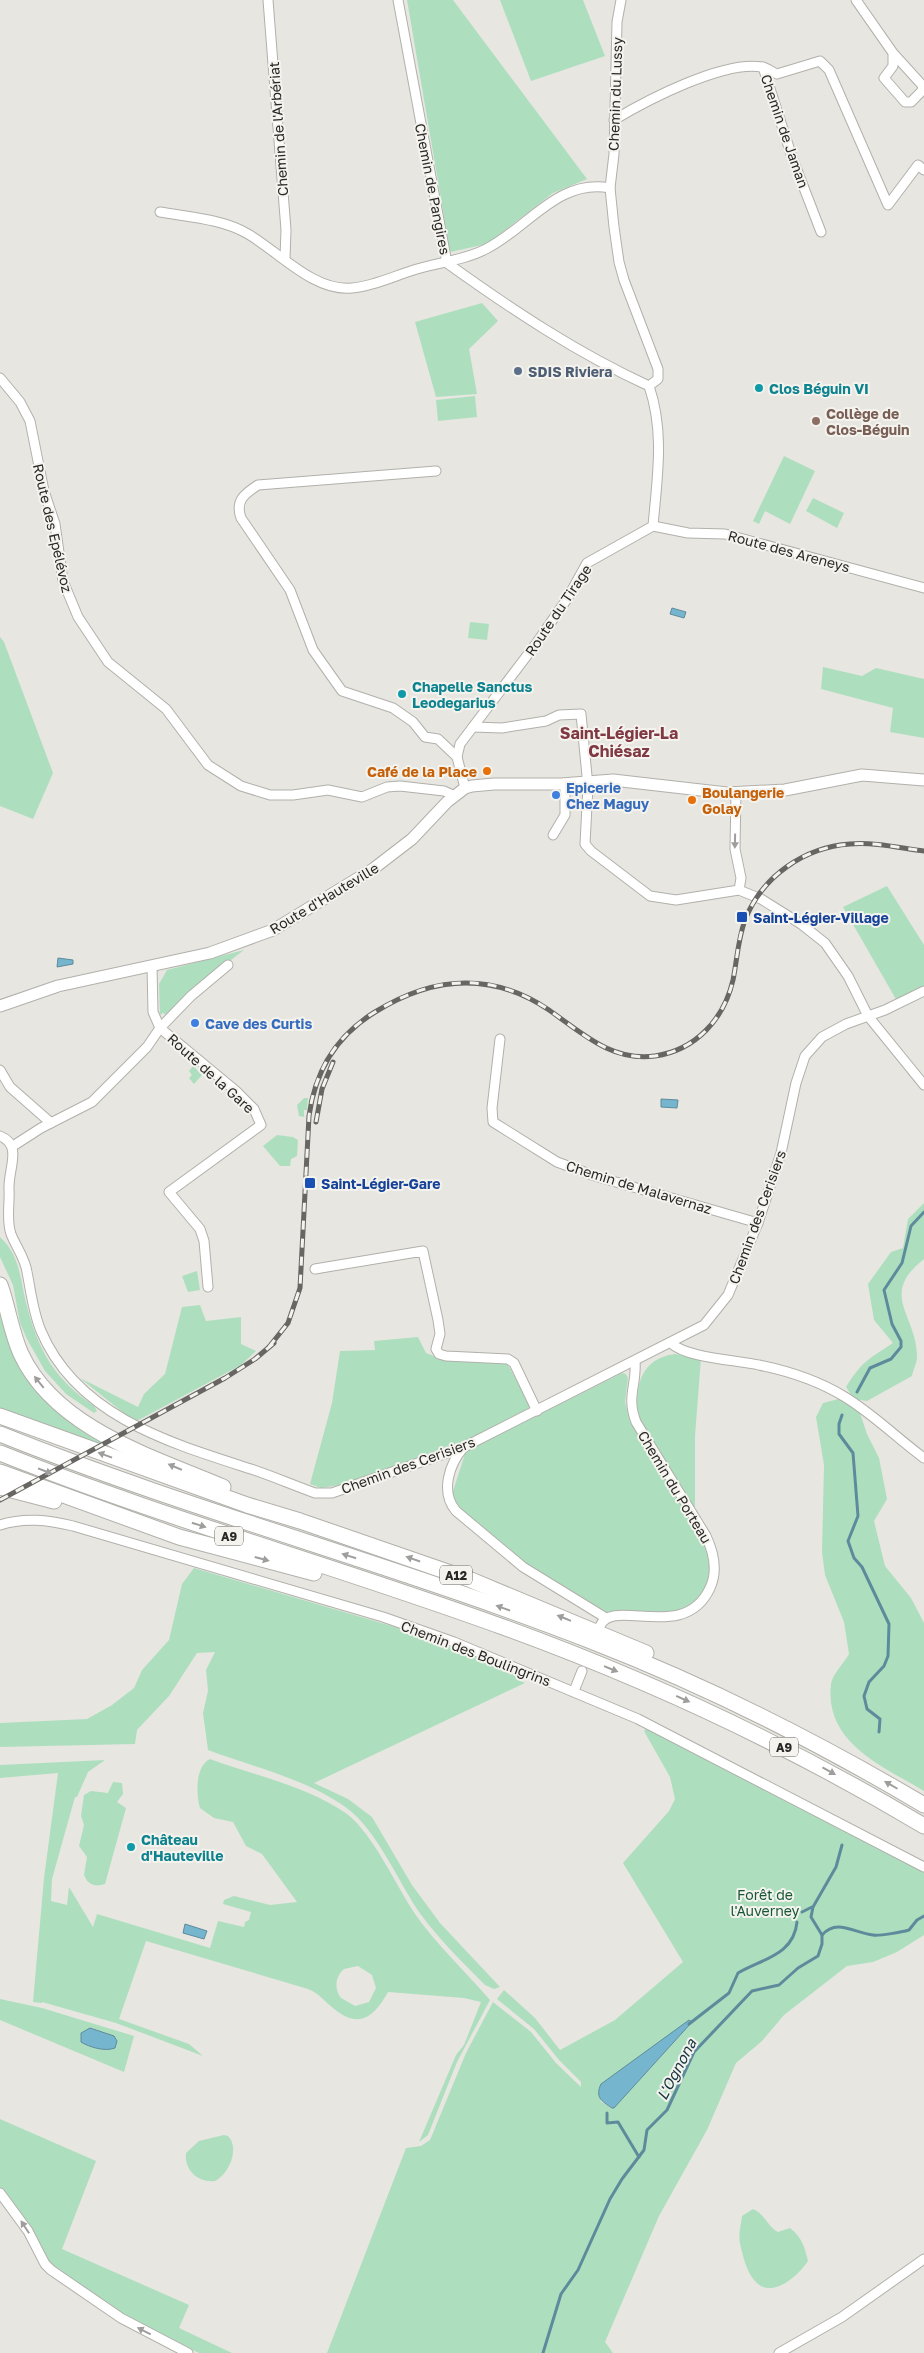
<svg xmlns="http://www.w3.org/2000/svg" width="924" height="2353" font-family="'Golos Text',sans-serif">
	<rect width="100%" height="100%" fill="#e8e6e1"/>
	<g fill="#addfbf" fill-rule="evenodd">
		<path d="M407 0H453L587 179 553 193 487 244 450 252Z"/>
		<path d="M500 0H583L605 56 531 81Z"/>
		<path d="M482 303 498 321 469 349 477 394 436 397 415 322Z"/>
		<path d="M475 396 477 417 438 421 436 400Z"/>
		<path d="M784 456 815 471 790 524 765 511 759 524 753 521Z"/>
		<path d="M813 498 844 513 837 528 806 511Z"/>
		<path d="M470 622 489 624 487 640 468 638Z"/>
		<path d="M0 637 4 642 53 773 33 819 0 806Z"/>
		<path d="M823 667 862 676 876 668 924 679V738L890 732 893 708 821 689Z"/>
		<path d="M887 886 924 945V987L897 1001 843 907Z"/>
		<path d="M244 950 227 963 168 1016 163 1013 160 1015 159 984 167 970Z"/>
		<path d="M193 1066 202 1075 194 1084 189 1078 192 1075 189 1071Z"/>
		<path d="M304 1098H308L307 1110H304V1117L299 1116 297 1105Z"/>
		<path d="M277 1135 293 1137 298 1140 297 1156 291 1159 290 1166H280L263 1146Z"/>
		<path d="M924 1203V1259C878 1295 917 1314 917 1357 917 1363 913 1370 912 1376L867 1401 854 1399 846 1387C862 1361 869 1359 893 1343L874 1320 868 1284 891 1252 903 1248 908 1219Z"/>
		<path d="M0 1237C22 1257 20 1284 28 1310 40 1354 56 1380 94 1406L97 1411 94 1413 66 1394 45 1371 27 1339 20 1323 13 1285 0 1257Z"/>
		<path d="M197 1271 200 1290 188 1292 182 1276Z"/>
		<path d="M0 1299 28 1374 141 1460 73 1437 0 1408Z"/>
		<path d="M200 1305 206 1321 241 1317V1344L256 1351 241 1365 135 1422 80 1378 138 1407 144 1394 165 1374 182 1307Z"/>
		<path d="M418 1337 426 1353 444 1360 507 1363 529 1404V1409L460 1444 346 1484 321 1488 310 1484 332 1403 340 1351 375 1350 374 1341Z"/>
		<path d="M675 1354 701 1358 695 1436V1508L638 1417C634 1387 641 1358 675 1354Z"/>
		<path d="M622 1373 626 1374 628 1378 625 1402 630 1422 704 1541C710 1558 712 1575 703 1591 699 1599 693 1602 691 1611L606 1618 527 1565 454 1505 452 1494 466 1451Z"/>
		<path d="M846 1397 858 1407 867 1434 879 1458 887 1499 874 1521 885 1566 911 1598 924 1623V1791C883 1766 824 1743 831 1684 832 1675 844 1663 849 1654L844 1622 825 1575 822 1552 824 1465 816 1417 823 1403Z"/>
		<path d="M194 1568 412 1632 521 1675 518 1680 525 1683 314 1783 348 1799 372 1817 412 1885 440 1923 500 1987 494 1989 485 1985C462 1962 438 1938 419 1912 398 1881 377 1831 348 1809 310 1780 253 1767 208 1750L203 1713 208 1691 206 1670 215 1652 197 1653 169 1696 137 1730 135 1744 0 1747V1723L87 1719 112 1705 134 1688 142 1670 169 1640 182 1584Z"/>
		<path d="M647 1728 924 1871V1935L897 1952 873 1962 847 1966 784 2015 762 2041 736 2063 707 2130 659 2216 605 2342 613 2353H327L406 2148 421 2146 430 2140 466 2053 493 2002 531 2032 556 2063 581 2087V2082L559 2060 534 2029 497 1999 504 1990 535 2018 560 2050 615 2020 683 1962 623 1863 669 1811 675 1799 670 1777 644 1731ZM692 2022 614 2108H611L600 2101Z"/>
		<path d="M210 1759C254 1775 309 1787 347 1814 373 1834 396 1885 415 1914 437 1945 465 1971 490 2000L457 2062 428 2135 419 2142 456 2055 464 2045 481 2002 464 1998 388 1992C374 2017 359 2030 333 2008 324 2001 319 1993 308 1989L146 1941 119 2019 189 2044 203 2056 116 2023 42 2002V2003L33 2002 44 1878 58 1773 0 1778V1765L105 1760 88 1772 77 1797H75L52 1879 51 1901 67 1905 69 1887 93 1927 97 1914 210 1948 218 1921 244 1927 245 1922 249 1920 251 1912 223 1904 224 1900 234 1896 270 1905 297 1902 262 1854 246 1846 233 1822 214 1818 200 1808C196 1795 195 1766 210 1759ZM358 1966 372 1975 376 1988 369 2002 355 2006 341 1998C334 1989 335 1977 344 1969Z"/>
		<path d="M113 1782 122 1783 123 1794 117 1802 126 1808 105 1884C95 1887 88 1885 84 1875L87 1857 79 1846 84 1825 81 1816 84 1795 91 1791 108 1793Z"/>
		<path d="M0 1999 42 2008 134 2036 124 2072 0 2020ZM89 2029 94 2030 105 2048 91 2047 85 2044 84 2031Z"/>
		<path d="M0 2119 96 2161 62 2249 189 2305 179 2328 232 2353H199L130 2320 74 2284 48 2261 30 2226 0 2188Z"/>
		<path d="M224 2135 228 2136C240 2148 229 2174 215 2181 199 2183 184 2171 186 2153L199 2141Z"/>
		<path d="M753 2209C765 2214 767 2226 778 2232L790 2228C802 2237 805 2248 808 2261 798 2276 771 2301 754 2280 747 2272 742 2254 740 2243 738 2235 741 2225 742 2216Z"/>
	</g>
	<g fill="#75b5ce" stroke="#5e8b9c">
		<path d="M672 608 686 612 684 618 670 614Z"/>
		<path d="M58 958 73 960V964L57 967Z"/>
		<path d="M661 1099 678 1100 677 1108 661 1107Z"/>
		<path d="M185 1924 207 1931 204 1939 183 1933Z"/>
		<path d="M689 2020 692 2022 614 2108H612C601 2101 595 2097 601 2084Z"/>
		<path d="M90 2028 114 2036 117 2041 115 2048C105 2052 89 2047 81 2042V2033Z"/>
	</g>
	<g fill="none" stroke-linecap="round" stroke-linejoin="round">
		<g stroke="#5e8b9c" stroke-width="3">
			<path d="M857 1392 870 1368 891 1359 901 1347V1341L892 1324 884 1290 902 1263 911 1226 924 1212"/>
			<path d="M842 1415 839 1424V1434L853 1453 858 1516 848 1541 854 1558 862 1567 889 1624 888 1656 884 1666 869 1682 864 1696 867 1709 880 1719 879 1732"/>
			<path d="M802 1912 812 1907"/>
			<path d="M822 1935 811 1917 813 1907 836 1867 842 1845"/>
			<path d="M689 2024 729 1993 738 1973C762 1959 794 1955 797 1922"/>
			<path d="M607 2113V2123L618 2122 639 2157"/>
			<path d="M543 2353 561 2294 578 2270 610 2199 622 2179 644 2150 647 2130 667 2110 694 2052 752 1991 779 1985 798 1968 818 1956 822 1944V1935C837 1918 854 1933 873 1935 880 1936 902 1932 909 1930L917 1920 924 1916"/>
		</g>
		<defs>
			<g id="minor">
				<path d="M268 0 286 230 285 258"/>
				<path d="M398 0 447 263C511 309 577 353 649 386"/>
				<path d="M856 0 893 53 923 86 922 91 911 102H905L884 78 893 66V53"/>
				<path d="M763 67 792 157 821 232"/>
				<path d="M614 120C647 100 724 60 762 67 767 68 772 72 777 74L820 61 829 70 888 205 918 165 924 170"/>
				<path d="M160 212C188 217 223 219 248 234 279 252 314 292 352 288 375 286 396 275 417 269 440 262 465 260 486 249 528 228 558 178 610 188"/>
				<path d="M0 378 20 402 30 421 44 491 55 524 63 581 78 617 108 662 166 709 208 765 241 786 270 795H293L328 790 362 797 387 787 400 786 444 791 455 796"/>
				<path d="M436 471 258 485C244 494 235 501 241 518L290 590 313 650 342 691 393 708 413 722 425 737 438 739 457 757"/>
				<path d="M653 526 688 533 725 534 924 588"/>
				<path d="M473 727 502 728 546 721 559 715 581 714 588 786 585 844 591 851 650 896 676 900 739 890 761 899 801 924 825 943 848 976 868 1016 924 1085"/>
				<path d="M465 788 457 757 460 744 538 641 567 599 587 563 653 526C657 478 665 433 649 386L658 379V369L624 280 619 262 614 227 610 188 614 154 617 22 621 0"/>
				<path d="M736 792 735 849 741 878 739 890"/>
				<path d="M553 835 565 815V784"/>
				<path d="M152 966 153 1012 160 1028 236 1091 254 1109 261 1125 169 1192 200 1229 204 1241 208 1287"/>
				<path d="M500 1039 492 1108 493 1122 557 1162 595 1176 758 1223"/>
				<path d="M0 1070 10 1087 51 1123"/>
				<path d="M0 1136C23 1145 8 1169 9 1189 10 1204 6 1220 11 1234 16 1247 25 1258 27 1272 31 1292 33 1312 41 1331 77 1416 170 1443 251 1469 272 1476 293 1485 315 1493H332L464 1447 704 1325 728 1295 758 1223 781 1153 796 1083 805 1056 822 1037 846 1024 885 1010 924 991"/>
				<path d="M13 1146 41 1128 92 1102 147 1047 160 1028 191 996 228 965"/>
				<path d="M315 1269 423 1251 438 1320 440 1334 436 1349 439 1354 446 1356 508 1359 514 1363 537 1411"/>
				<path d="M671 1343C686 1358 737 1360 759 1365 789 1371 819 1381 845 1397 873 1414 898 1439 924 1458"/>
				<path d="M464 1447C449 1464 440 1492 456 1511L523 1567 606 1618"/>
				<path d="M0 1525C24 1517 48 1520 73 1526L383 1617 454 1642 638 1719 924 1867"/>
				<path d="M600 1626C613 1596 684 1644 710 1588 718 1571 714 1553 706 1536L636 1422C626 1396 637 1385 635 1361"/>
				<path d="M574 1691 582 1671"/>
				<path d="M0 2193 28 2231 45 2264 51 2270 121 2318 188 2353"/>
				<path d="M779 2353 842 2317 924 2259"/>
			</g>
			<path id="secondary" d="M0 1006 58 986 210 953 273 930 373 869 412 839 447 802 465 788 472 786 494 784H561L613 780 727 793 785 790 862 775 924 780"/>
			<g id="motorway">
				<path d="M0 1285C8 1307 11 1332 21 1354 56 1429 153 1457 223 1487"/>
				<path d="M0 1416 247 1505 300 1521 471 1580 646 1653"/>
				<path d="M0 1434C194 1512 397 1565 591 1641 707 1686 818 1742 924 1805"/>
				<path d="M0 1453C165 1519 336 1566 503 1627 649 1680 790 1746 924 1826"/>
				<path d="M0 1472 179 1537 314 1573"/>
				<path d="M0 1487 54 1501"/>
			</g>
		</defs>
		<use href="#minor" stroke="#b1b0ab" stroke-width="11"/>
		<use href="#secondary" stroke="#b1b0ab" stroke-width="13"/>
		<use href="#motorway" stroke="#b1b0ab" stroke-width="17"/>
		<use href="#minor" stroke="#fff" stroke-width="9"/>
		<use href="#secondary" stroke="#fff" stroke-width="11"/>
		<use href="#motorway" stroke="#fff" stroke-width="15"/>
		<defs>
			<g id="rail">
				<path d="M316 1122 322 1089 333 1062"/>
				<path d="M269 1347 288 1323 300 1288 309 1116C315 1071 336 1036 375 1012 433 976 491 971 549 1010 582 1033 612 1062 655 1056 696 1050 724 1019 733 980 737 960 738 939 745 920 762 876 805 847 850 844 875 842 900 848 924 851"/>
				<path d="M0 1500 225 1378 255 1359 274 1343"/>
			</g>
		</defs>
		<use href="#rail" stroke="#676663" stroke-width="5"/>
		<use href="#rail" stroke="#f5f3ee" stroke-width="3" stroke-dasharray="9" stroke-linecap="butt"/>
	</g>
	<defs><path id="oneway-solid" d="M-6-.8H1V-3.2L6.5 0L1 3.2V.8H-6Z" transform="scale(1.25)"/></defs>
	<g fill="#9f9e9d">
		<use href="#oneway-solid" transform="translate(735 841) rotate(91)"/>
		<use href="#oneway-solid" transform="translate(39 1382) rotate(-129)"/>
		<use href="#oneway-solid" transform="translate(105 1455) rotate(-160)"/>
		<use href="#oneway-solid" transform="translate(175 1467) rotate(-157)"/>
		<use href="#oneway-solid" transform="translate(45 1471) rotate(21)"/>
		<use href="#oneway-solid" transform="translate(199 1525) rotate(18)"/>
		<use href="#oneway-solid" transform="translate(349 1556) rotate(-162)"/>
		<use href="#oneway-solid" transform="translate(262 1559) rotate(15)"/>
		<use href="#oneway-solid" transform="translate(413 1559) rotate(-161)"/>
		<use href="#oneway-solid" transform="translate(503 1608) rotate(-160)"/>
		<use href="#oneway-solid" transform="translate(564 1618) rotate(-158)"/>
		<use href="#oneway-solid" transform="translate(611 1669) rotate(22)"/>
		<use href="#oneway-solid" transform="translate(683 1699) rotate(24)"/>
		<use href="#oneway-solid" transform="translate(829 1771) rotate(29)"/>
		<use href="#oneway-solid" transform="translate(891 1785) rotate(-150)"/>
		<use href="#oneway-solid" transform="translate(25 2227) rotate(-123)"/>
		<use href="#oneway-solid" transform="translate(144 2331) rotate(-153)"/>
	</g>
	<circle fill="#5c6f8a" stroke="#f5f3ee" stroke-width="2" cx="518" cy="371" r="5"/>
	<g fill="#0f9aa8" stroke="#f5f3ee" stroke-width="2">
		<circle cx="759" cy="388" r="5"/>
		<circle cx="402" cy="694" r="5"/>
		<circle cx="131" cy="1847" r="5"/>
	</g>
	<circle fill="#8d6e63" stroke="#f5f3ee" stroke-width="2" cx="816" cy="421" r="5"/>
	<g fill="#e8710a" stroke="#f5f3ee" stroke-width="2">
		<circle cx="487" cy="771" r="5"/>
		<circle cx="692" cy="800" r="5"/>
	</g>
	<g fill="#3f7fe0" stroke="#f5f3ee" stroke-width="2">
		<circle cx="556" cy="795" r="5"/>
		<circle cx="195" cy="1023" r="5"/>
	</g>
	<g fill="#1a4fb4" stroke="#f5f3ee" stroke-width="2">
		<rect x="736" y="911" width="12" height="12" rx="2.5"/>
		<rect x="304" y="1177" width="12" height="12" rx="2.5"/>
	</g>
	<g text-anchor="middle" dominant-baseline="central" stroke-width="4" stroke-linejoin="round" paint-order="stroke">
		<g fill="#f5f3ee" stroke="#666562" stroke-width="1">
			<rect x="215" y="1526.5" width="28" height="19" rx="4"/>
			<rect x="440" y="1565.5" width="32" height="19" rx="4"/>
			<rect x="770" y="1737.5" width="28" height="19" rx="4"/>
		</g>
		<g font-size="12" font-weight="bold" fill="#292826">
			<text x="229" y="1536">A9</text>
			<text x="456" y="1575">A12</text>
			<text x="784" y="1747">A9</text>
		</g>
		<g font-size="14" fill="#292826" stroke="#f5f3ee">
			<text transform="translate(615 94) rotate(-88)">Chemin du Lussy</text>
			<text transform="translate(278 129) rotate(-94)">Chemin de l'Arbériat</text>
			<text transform="translate(785 131) rotate(71)">Chemin de Jaman</text>
			<text transform="translate(433 189) rotate(79)">Chemin de Pangires</text>
			<text transform="translate(53 528) rotate(77)">Route des Epélévoz</text>
			<text transform="translate(789 551) rotate(15)">Route des Areneys</text>
			<text transform="translate(558 610) rotate(-56)">Route du Tirage</text>
			<text transform="translate(324 898) rotate(-31)">Route d'Hauteville</text>
			<text transform="translate(211 1073) rotate(42)">Route de la Gare</text>
			<text transform="translate(639 1187) rotate(17)">Chemin de Malavernaz</text>
			<text transform="translate(757 1217) rotate(-70)">Chemin des Cerisiers</text>
			<text transform="translate(408 1465) rotate(-20)">Chemin des Cerisiers</text>
			<text transform="translate(675 1487) rotate(59)">Chemin du Porteau</text>
			<text transform="translate(476 1653) rotate(21)">Chemin des Boulingrins</text>
		</g>
		<g font-size="14" font-weight="bold" fill="#4e5e75" stroke="#f5f3ee" text-anchor="start">
			<text x="528" y="371">SDIS Riviera</text>
		</g>
		<g font-size="14" font-weight="bold" fill="#0d838f" stroke="#f5f3ee" text-anchor="start">
			<text x="769" y="388">Clos Béguin VI</text>
			<text x="412" y="686">Chapelle Sanctus<tspan x="412" dy="16">Leodegarius</tspan></text>
			<text x="141" y="1839">Château<tspan x="141" dy="16">d'Hauteville</tspan></text>
		</g>
		<g font-size="14" font-weight="bold" fill="#785e54" stroke="#f5f3ee" text-anchor="start">
			<text x="826" y="413">Collège de<tspan x="826" dy="16">Clos-Béguin</tspan></text>
		</g>
		<g font-size="14" font-weight="bold" fill="#c56008" stroke="#f5f3ee" text-anchor="end">
			<text x="477" y="771">Café de la Place</text>
			<text x="702" y="792" text-anchor="start">Boulangerie<tspan x="702" dy="16">Golay</tspan></text>
		</g>
		<g font-size="14" font-weight="bold" fill="#366cbe" stroke="#f5f3ee" text-anchor="start">
			<text x="566" y="787">Epicerie<tspan x="566" dy="16">Chez Maguy</tspan></text>
			<text x="205" y="1023">Cave des Curtis</text>
		</g>
		<g font-size="14" font-weight="bold" fill="#164399" stroke="#f5f3ee" text-anchor="start">
			<text x="753" y="917">Saint-Légier-Village</text>
			<text x="321" y="1183">Saint-Légier-Gare</text>
		</g>
		<g font-size="14" fill="#165635" stroke="#f5f3ee">
			<text x="765" y="1894">Forêt de<tspan x="765" dy="16">l'Auverney</tspan></text>
		</g>
		<g font-size="15" font-style="italic" fill="#153440" stroke="#f5f3ee">
			<text transform="translate(676 2069) rotate(-62)">L'Ognona</text>
		</g>
		<g font-size="16" font-weight="bold" fill="#803843" stroke="#f5f3ee">
			<text x="619" y="733">Saint-Légier-La<tspan x="619" dy="18">Chiésaz</tspan></text>
		</g>
	</g>
</svg>
